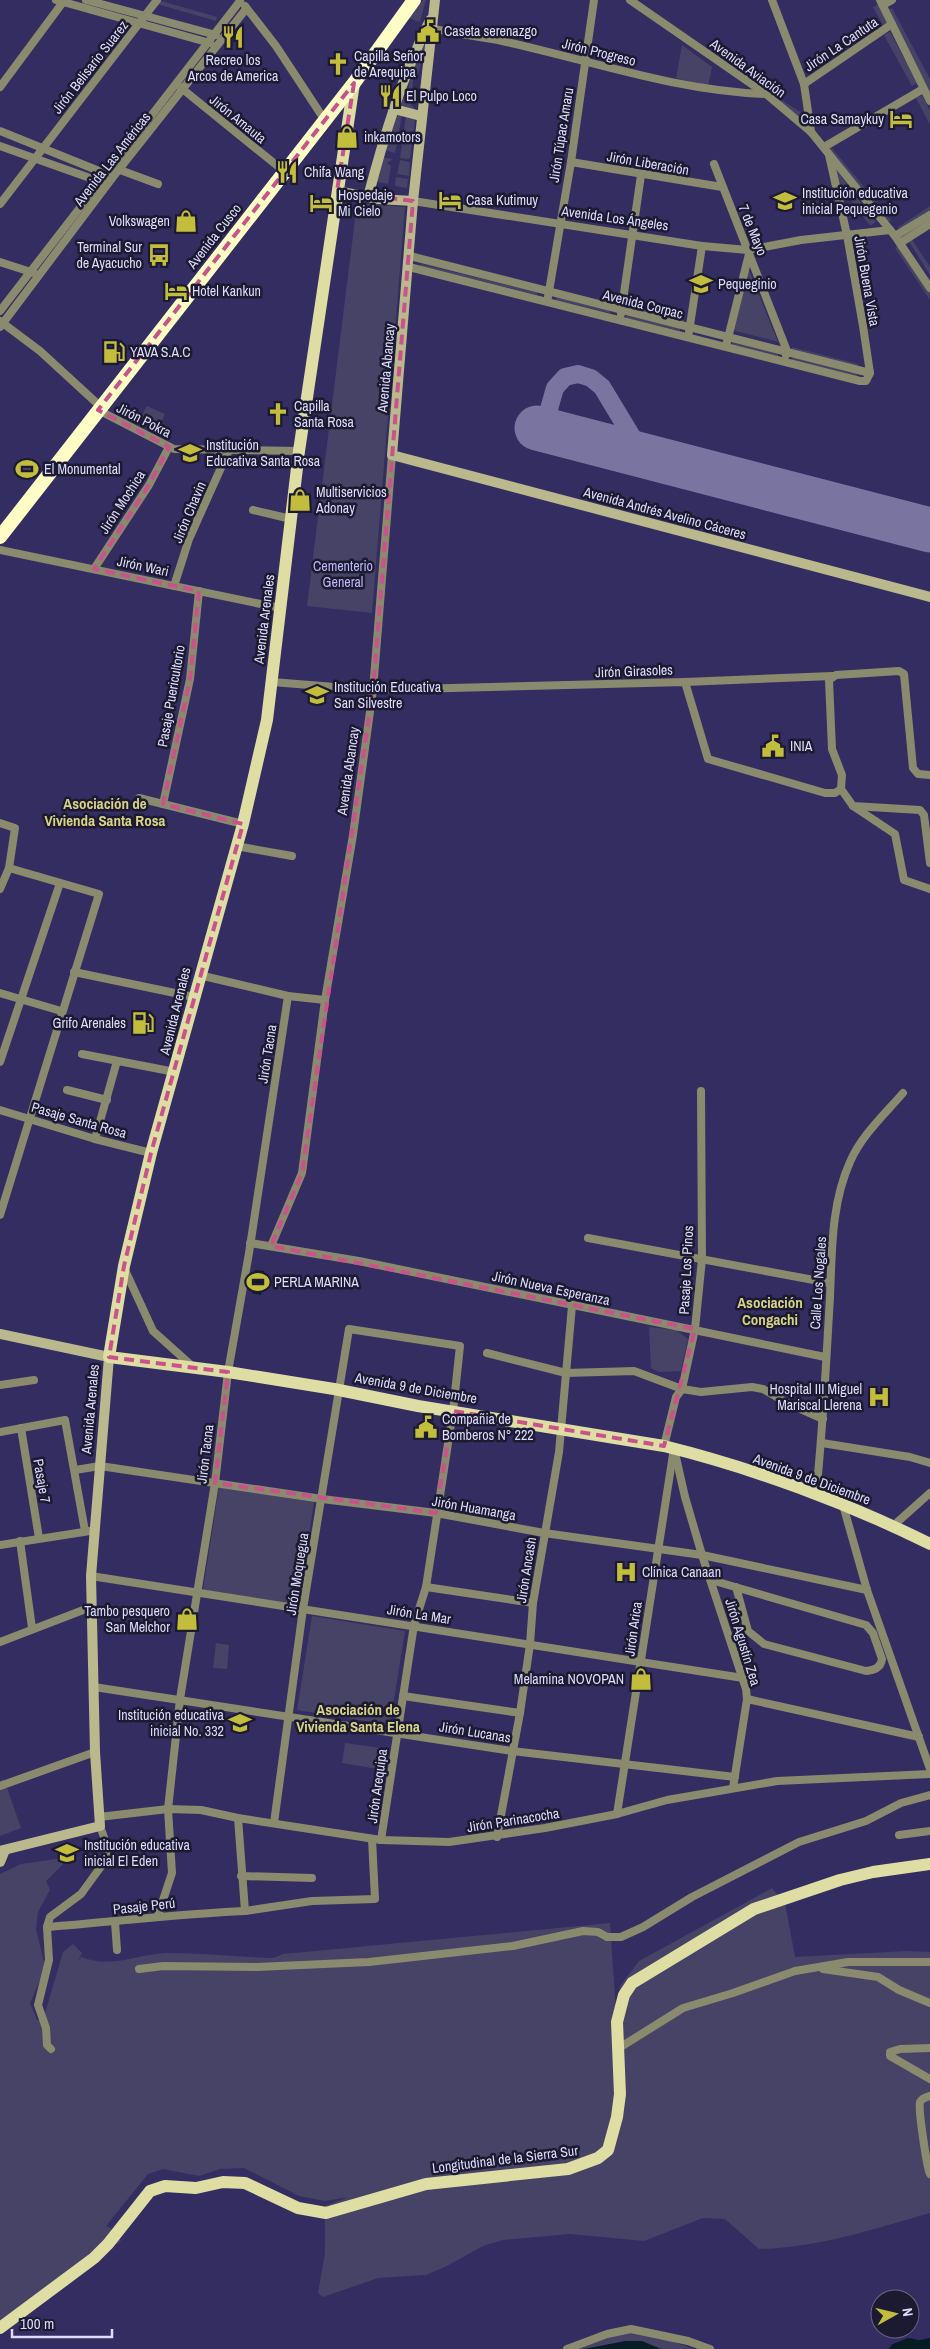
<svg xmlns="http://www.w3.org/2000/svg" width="930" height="2349" font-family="'Archivo Narrow',sans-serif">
	<rect width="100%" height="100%" fill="#342d61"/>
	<g fill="#464366">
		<path d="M158 0 217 17 216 21 157 4Z"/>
		<path d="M423 0H426L420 22 408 18Z"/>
		<path d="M879 4 890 23 884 27 873 7Z"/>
		<path d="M892 8 930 79V91L887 11Z"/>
		<path d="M429 32 418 75H414L410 102 415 110 396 105 401 96 407 100 411 73Z"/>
		<path d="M890 32 917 83 912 86 884 35Z"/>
		<path d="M682 45 712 67 708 86 676 78Z"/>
		<path d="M764 89 805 115V119L803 120Z"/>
		<path d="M922 95 930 111V125L916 98Z"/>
		<path d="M396 113 402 115 395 153 385 150Z"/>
		<path d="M406 116 415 119 410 159 400 158Z"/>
		<path d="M831 147 891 220 887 223 830 151Z"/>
		<path d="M381 157 393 159 387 163 391 166 388 184 374 181Z"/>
		<path d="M400 160 410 162 409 176 397 174Z"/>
		<path d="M833 166 876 222 870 226 838 182Z"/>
		<path d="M396 177 408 179 407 188 395 186Z"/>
		<path d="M357 203 405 207 372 613 307 606Z"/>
		<path d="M930 206V211L902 229 897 228Z"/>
		<path d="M909 235 930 267V275L906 237Z"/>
		<path d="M899 245 930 292V300L895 248Z"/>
		<path d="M746 263 778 342 732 330Z"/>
		<path d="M421 264 537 292V295L420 266Z"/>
		<path d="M557 297 609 310 610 313 555 300Z"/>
		<path d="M628 306 684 320V322L683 323 627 307Z"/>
		<path d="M627 315 680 328V331L625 318Z"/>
		<path d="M733 342 778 353V356L731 345Z"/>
		<path d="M792 347 858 364V366L791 351Z"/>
		<path d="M793 357 857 374V376L856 378 791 360Z"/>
		<path d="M147 406 165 414 158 430 139 420Z"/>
		<path d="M23 458 38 470 31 480 16 468Z"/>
		<path d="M649 1327 676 1330 688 1339 681 1371 659 1372 651 1368Z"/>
		<path d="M219 1487 314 1502 298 1605 203 1590Z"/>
		<path d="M312 1616 405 1631 390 1725 297 1710Z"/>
		<path d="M216 1643 229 1645 227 1669 213 1668Z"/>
		<path d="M345 1743 381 1748 378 1769 342 1763Z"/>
		<path d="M4 1779 21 1828 0 1836V1781Z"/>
		<path d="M70 1857 46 1881 50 1890 38 1912 36 1929 44 1962 42 1976 30 2003 37 2020H43L63 1952 73 1944 82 1953 77 1962 81 1957C113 1969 136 1954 168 1953 203 1953 238 1957 273 1958L283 1954 610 1923 616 2013 620 1986 639 1961 772 1888 785 1903 795 1957 907 1951 930 1952V2213C874 2229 817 2248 759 2249L725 2219 703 2218 644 2241 570 2234 503 2240 483 2246 445 2267 426 2275 378 2278 323 2297 318 2293 325 2253V2206L349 2197 325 2201 299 2196 244 2168 220 2169 199 2176 163 2169 148 2174 106 2226 112 2229 121 2241 0 2327V1874L21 1864Z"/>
		<path d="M626 2332 658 2336 693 2349H560Z"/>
	</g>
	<g fill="#061d26">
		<path d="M255 1270 264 1271 261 1295 252 1293Z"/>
		<path d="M930 2338V2349H927L924 2345 905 2349H888L893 2345Z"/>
		<path d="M625 2341H642L661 2349H584Z"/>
	</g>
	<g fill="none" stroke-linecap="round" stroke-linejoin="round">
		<path stroke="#061d26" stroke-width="12" d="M896 2349 909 2344 929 2349"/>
		<path stroke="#7974a0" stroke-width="18" d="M543 430 555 388 565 377 578 374 591 378 602 387 637 445 650 458"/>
		<path stroke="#7974a0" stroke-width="45" d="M537 428 930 530"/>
		<g stroke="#8a8a6e" stroke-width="8">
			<path d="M56 0 210 43"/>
			<path d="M86 0 216 35"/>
			<path d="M630 0 766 94 811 132 895 236 930 288"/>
			<path d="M772 0 804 84 811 132"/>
			<path d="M880 0 930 101"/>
			<path d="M883 5 892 0"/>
			<path d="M245 6 276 46 324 119"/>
			<path d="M428 27C452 34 478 36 502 41 590 60 676 91 766 94"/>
			<path d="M804 84 892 24"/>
			<path d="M0 87 63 2"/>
			<path d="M180 87 285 172"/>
			<path d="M0 131 109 175"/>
			<path d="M0 146 104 183"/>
			<path d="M824 147 923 89"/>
			<path d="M571 162 722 187"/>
			<path d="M714 164 787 351 786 355"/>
			<path d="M120 170 158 184"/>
			<path d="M413 201 702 246 748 250 801 240 890 230"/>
			<path d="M0 204 157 0"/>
			<path d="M895 236 930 215"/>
			<path d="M900 243 930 224"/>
			<path d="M410 256 870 373"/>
			<path d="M0 262 34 273"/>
			<path d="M409 267 860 381H866L870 373 863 326 847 235 829 155"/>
			<path d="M548 297 571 162 594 0"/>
			<path d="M0 311 240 1"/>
			<path d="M621 314 641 175"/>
			<path d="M0 321 40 351 101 407"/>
			<path d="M0 327 113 177 246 9"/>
			<path d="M689 332 702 246"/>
			<path d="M727 342 749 254"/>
			<path d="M98 410 174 449 299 451"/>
			<path d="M253 510 291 519"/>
			<path d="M0 550 280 608"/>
			<path d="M94 569 149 485 169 447"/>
			<path d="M174 586 189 539 229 450"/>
			<path d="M272 682 373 690 685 682 708 759 825 793H835L841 789 842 775 832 749 829 680 836 675 899 671 904 674 913 768 918 774 930 775"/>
			<path d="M685 682 832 676"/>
			<path d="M841 789 853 806 920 810 924 815 930 863"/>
			<path d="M139 798 243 824"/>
			<path d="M163 804 190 679 199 591"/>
			<path d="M853 806 895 834 904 880 930 889"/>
			<path d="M0 823 15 828 9 868 0 889"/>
			<path d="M236 846 292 856"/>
			<path d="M74 972 194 997"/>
			<path d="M199 975 288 996 325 1000"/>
			<path d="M0 993 61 1011"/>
			<path d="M82 1054 175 1072"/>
			<path d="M0 1062 60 883"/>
			<path d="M67 1090 107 1100"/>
			<path d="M0 1110 95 1139 151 1153"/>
			<path d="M95 1139 117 1061"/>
			<path d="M0 1215 99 894 9 868"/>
			<path d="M588 1238 830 1283"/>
			<path d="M250 1243 359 1261 825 1357"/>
			<path d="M271 1246 302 1173 325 1000 353 835 373 690 392 455"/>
			<path d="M125 1270 153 1331 191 1365"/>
			<path d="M487 1353 566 1373 634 1371 682 1389 701 1392 752 1387 763 1389 787 1403 823 1419"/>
			<path d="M0 1385 34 1380"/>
			<path d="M21 1428 39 1538"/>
			<path d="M0 1432 65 1420 85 1531"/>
			<path d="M822 1443 910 1457 930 1463"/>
			<path d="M664 1446 676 1397 682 1389 695 1329 702 1259 701 1091"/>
			<path d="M675 1453 685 1497 702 1555 746 1689 747 1699 733 1788"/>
			<path d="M75 1470 100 1466 322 1499 436 1513 544 1533 702 1555 867 1590"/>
			<path d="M816 1495C823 1429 826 1363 830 1297 832 1252 831 1204 850 1162 861 1136 884 1115 903 1093"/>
			<path d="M843 1505 867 1590 930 1769"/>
			<path d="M893 1526 930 1493"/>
			<path d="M20 1541 32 1628"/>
			<path d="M0 1545 90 1531"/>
			<path d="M91 1576 743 1678"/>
			<path d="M711 1580 866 1625 873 1633 882 1659C881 1668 874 1670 866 1671L764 1644 748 1631 736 1587"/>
			<path d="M426 1587 533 1603"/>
			<path d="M0 1642 91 1607"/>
			<path d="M94 1687 512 1751 735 1777"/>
			<path d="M403 1696 520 1713"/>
			<path d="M747 1699 919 1737"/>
			<path d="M0 1786 95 1752"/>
			<path d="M617 1814 674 1448"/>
			<path d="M99 1817 168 1809 201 1810 238 1818 381 1840 449 1842 545 1828 617 1814 667 1800 777 1781 930 1774"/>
			<path d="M274 1823 303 1609 349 1329 460 1346 453 1411 426 1587 414 1625 381 1840"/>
			<path d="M899 1835 930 1831"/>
			<path d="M497 1837 520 1713 530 1644 533 1603 559 1452 572 1306"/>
			<path d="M241 1876 312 1878"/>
			<path d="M245 1911 312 1901 375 1899 372 1839"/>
			<path d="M158 1915 172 1873 168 1809 180 1699 215 1483 228 1372 249 1253 288 996"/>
			<path d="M115 1922 117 1950"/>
			<path d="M47 1927C113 1922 178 1914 245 1911L238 1818"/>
			<path d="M139 1969 163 1966 257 1967 369 1962 513 1946 583 1931 598 1932 607 1937H621L643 1927 692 1897 799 1842 866 1821 901 1803 930 1795"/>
			<path d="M823 1969 878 1977 899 1990 930 2003"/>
			<path d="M619 2048 683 2008 733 1993 795 1971 848 1962H930"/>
			<path d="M930 2048 900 2049 890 2052V2056L930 2079"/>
			<path d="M51 2049 47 2045 46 2028 38 2005 49 1960 47 1927 50 1917 81 1894 105 1861 107 1846 100 1826"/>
			<path d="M930 2096C926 2097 922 2098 920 2102 918 2109 927 2168 930 2174"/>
			<path d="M567 2349 607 2334 631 2329 688 2341 710 2349"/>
		</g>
		<g stroke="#bab98d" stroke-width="10">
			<path d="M435 0 413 201 392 455 930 597"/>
			<path d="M394 109 421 116"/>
			<path d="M337 191 378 199 413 201"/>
			<path d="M368 197C384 136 402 77 430 20"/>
			<path d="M0 1334 109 1357 91 1576 95 1752 100 1826 0 1851"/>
			<path d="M0 1862 5 1850"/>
		</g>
		<g stroke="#dedda4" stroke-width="12">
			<path d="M354 83 299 451 267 720 243 824 151 1153 124 1266 109 1357 228 1372 334 1389 418 1406 664 1446C753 1468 848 1503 930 1544"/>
			<path d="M0 2328 94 2258 108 2244 150 2191 165 2186 196 2188 223 2182 245 2183 298 2208 326 2213 426 2184 568 2169 598 2158 608 2150 617 2117 620 2094 617 2022 624 1995 632 1983 754 1909 840 1880 873 1872 930 1864"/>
		</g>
		<path stroke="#fefdc6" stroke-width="14" d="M0 537 354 83 414 0"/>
	</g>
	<path fill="none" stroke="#ca528b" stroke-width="4" stroke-dasharray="10 6" stroke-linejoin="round" d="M354 83 337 191 413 201 373 690 302 1173 271 1246 695 1329 664 1446 453 1411 436 1513 215 1483 228 1372 109 1357 124 1266 151 1153 243 824 163 804 190 679 199 591 94 569 149 485 169 447 98 410Z"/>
	<defs>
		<symbol id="civic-bare" viewBox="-9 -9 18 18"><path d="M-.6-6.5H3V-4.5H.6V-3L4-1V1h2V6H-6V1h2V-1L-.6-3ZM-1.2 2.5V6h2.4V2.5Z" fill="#c3bd3e" stroke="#1c1a31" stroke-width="2.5" paint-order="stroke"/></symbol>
		<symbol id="restaurant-bare" viewBox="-9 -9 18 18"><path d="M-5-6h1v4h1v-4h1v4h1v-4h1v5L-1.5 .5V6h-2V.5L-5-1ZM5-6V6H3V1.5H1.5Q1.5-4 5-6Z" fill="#c3bd3e" stroke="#1c1a31" stroke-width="2.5" paint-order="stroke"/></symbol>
		<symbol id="church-bare" viewBox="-9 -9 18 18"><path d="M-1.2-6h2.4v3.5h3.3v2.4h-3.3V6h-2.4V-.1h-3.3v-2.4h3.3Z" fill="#c3bd3e" stroke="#1c1a31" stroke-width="2.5" paint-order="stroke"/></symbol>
		<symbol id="hotel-bare" viewBox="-9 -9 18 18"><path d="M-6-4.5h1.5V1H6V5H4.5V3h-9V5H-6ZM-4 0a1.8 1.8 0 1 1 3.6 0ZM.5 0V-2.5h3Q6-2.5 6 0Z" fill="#c3bd3e" stroke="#1c1a31" stroke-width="2.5" paint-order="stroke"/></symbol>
		<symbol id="shop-bare" viewBox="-9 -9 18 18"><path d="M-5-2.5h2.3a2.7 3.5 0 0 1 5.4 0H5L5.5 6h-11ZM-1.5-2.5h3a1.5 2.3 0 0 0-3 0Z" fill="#c3bd3e" stroke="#1c1a31" stroke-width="2.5" paint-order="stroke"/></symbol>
		<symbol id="school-bare" viewBox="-9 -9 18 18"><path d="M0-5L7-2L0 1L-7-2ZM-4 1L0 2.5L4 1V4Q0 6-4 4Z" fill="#c3bd3e" stroke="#1c1a31" stroke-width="2.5" paint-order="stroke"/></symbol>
		<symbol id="bus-bare" viewBox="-9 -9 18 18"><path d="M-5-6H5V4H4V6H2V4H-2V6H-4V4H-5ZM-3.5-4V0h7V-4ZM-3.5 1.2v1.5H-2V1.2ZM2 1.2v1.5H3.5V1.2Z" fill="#c3bd3e" stroke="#1c1a31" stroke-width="2.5" paint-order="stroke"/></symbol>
		<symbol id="fuel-bare" viewBox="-9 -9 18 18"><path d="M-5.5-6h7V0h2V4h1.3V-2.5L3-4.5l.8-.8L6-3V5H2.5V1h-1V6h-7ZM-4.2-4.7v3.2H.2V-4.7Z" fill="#c3bd3e" stroke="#1c1a31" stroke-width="2.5" paint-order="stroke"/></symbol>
		<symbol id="stadium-bare" viewBox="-9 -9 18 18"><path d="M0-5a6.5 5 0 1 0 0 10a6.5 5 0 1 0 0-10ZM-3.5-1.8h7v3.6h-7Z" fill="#c3bd3e" stroke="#1c1a31" stroke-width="2.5" paint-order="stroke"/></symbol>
		<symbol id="hospital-bare" viewBox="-9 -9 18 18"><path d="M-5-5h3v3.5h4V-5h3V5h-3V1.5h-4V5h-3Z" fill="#c3bd3e" stroke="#1c1a31" stroke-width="2.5" paint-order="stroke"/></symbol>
	</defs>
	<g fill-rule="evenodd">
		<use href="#civic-bare" x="412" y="15" width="32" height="32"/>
		<use href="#restaurant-bare" x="217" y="21" width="32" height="32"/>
		<use href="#church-bare" x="322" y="48" width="32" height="32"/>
		<use href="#restaurant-bare" x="374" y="80" width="32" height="32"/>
		<use href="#hotel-bare" x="885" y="103" width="32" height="32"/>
		<use href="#shop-bare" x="331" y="121" width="32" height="32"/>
		<use href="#restaurant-bare" x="271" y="156" width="32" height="32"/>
		<use href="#hotel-bare" x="434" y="184" width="32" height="32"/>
		<use href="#school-bare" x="769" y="185" width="32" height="32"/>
		<use href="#hotel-bare" x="305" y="187" width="32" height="32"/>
		<use href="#shop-bare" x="170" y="205" width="32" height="32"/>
		<use href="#bus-bare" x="143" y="239" width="32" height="32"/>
		<use href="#school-bare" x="685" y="268" width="32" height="32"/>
		<use href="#hotel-bare" x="160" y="275" width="32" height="32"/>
		<use href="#fuel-bare" x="98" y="336" width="32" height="32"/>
		<use href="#church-bare" x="262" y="398" width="32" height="32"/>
		<use href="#school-bare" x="174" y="437" width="32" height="32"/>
		<use href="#stadium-bare" x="11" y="453" width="32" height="32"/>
		<use href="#shop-bare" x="284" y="484" width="32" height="32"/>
		<use href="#school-bare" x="301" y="679" width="32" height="32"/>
		<use href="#civic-bare" x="757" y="730" width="32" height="32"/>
		<use href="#fuel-bare" x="127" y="1007" width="32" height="32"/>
		<use href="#stadium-bare" x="242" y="1266" width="32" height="32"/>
		<use href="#hospital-bare" x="863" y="1381" width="32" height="32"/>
		<use href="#civic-bare" x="410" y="1411" width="32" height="32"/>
		<use href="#hospital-bare" x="610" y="1556" width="32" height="32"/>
		<use href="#shop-bare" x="171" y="1603" width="32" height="32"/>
		<use href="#shop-bare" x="625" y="1663" width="32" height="32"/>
		<use href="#school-bare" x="224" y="1707" width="32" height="32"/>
		<use href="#school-bare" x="51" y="1837" width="32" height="32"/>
	</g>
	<g text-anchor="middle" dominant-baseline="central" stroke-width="5" stroke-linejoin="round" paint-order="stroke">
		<g font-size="14" fill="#dcdbfb" stroke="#1c1a31" text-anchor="start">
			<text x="444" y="31">Caseta serenazgo</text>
			<text x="354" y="56">Capilla Señor<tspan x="354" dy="16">de Arequipa</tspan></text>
			<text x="233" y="60" text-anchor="middle">Recreo los<tspan x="233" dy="16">Arcos de America</tspan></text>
			<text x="406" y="96">El Pulpo Loco</text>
			<text x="884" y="119" text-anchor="end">Casa Samaykuy</text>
			<text x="364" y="137">inkamotors</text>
			<text x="304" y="172">Chifa Wang</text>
			<text x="802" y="193">Institución educativa<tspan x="802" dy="16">inicial Pequegenio</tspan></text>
			<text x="338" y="195">Hospedaje<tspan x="338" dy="16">Mi Cielo</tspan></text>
			<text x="466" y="200">Casa Kutimuy</text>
			<text x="170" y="221" text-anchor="end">Volkswagen</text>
			<text x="142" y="247" text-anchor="end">Terminal Sur<tspan x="142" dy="16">de Ayacucho</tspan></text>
			<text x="718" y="284">Pequeginio</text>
			<text x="192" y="291">Hotel Kankun</text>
			<text x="130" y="352">YAVA S.A.C</text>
			<text x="294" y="406">Capilla<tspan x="294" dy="16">Santa Rosa</tspan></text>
			<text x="206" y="445">Institución<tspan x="206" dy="16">Educativa Santa Rosa</tspan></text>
			<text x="44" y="469">El Monumental</text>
			<text x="316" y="492">Multiservicios<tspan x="316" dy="16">Adonay</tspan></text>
			<text x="334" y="687">Institución Educativa<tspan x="334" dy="16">San Silvestre</tspan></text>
			<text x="790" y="746">INIA</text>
			<text x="126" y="1023" text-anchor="end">Grifo Arenales</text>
			<text x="274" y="1282">PERLA MARINA</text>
			<text x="862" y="1389" text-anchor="end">Hospital III Miguel<tspan x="862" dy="16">Mariscal Llerena</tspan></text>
			<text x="442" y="1419">Compañia de<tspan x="442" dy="16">Bomberos N° 222</tspan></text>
			<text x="642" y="1572">Clínica Canaan</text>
			<text x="170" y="1611" text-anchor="end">Tambo pesquero<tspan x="170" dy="16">San Melchor</tspan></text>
			<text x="624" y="1679" text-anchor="end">Melamina NOVOPAN</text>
			<text x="224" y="1715" text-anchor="end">Institución educativa<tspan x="224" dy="16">inicial No. 332</tspan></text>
			<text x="84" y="1845">Institución educativa<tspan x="84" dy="16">inicial El Eden</tspan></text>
		</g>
		<g font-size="14" fill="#dcdbfb" stroke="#1c1a31">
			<text transform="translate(841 44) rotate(-34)">Jirón La Cantuta</text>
			<text transform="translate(599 52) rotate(14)">Jirón Progreso</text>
			<text transform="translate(90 67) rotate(-52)">Jirón Belisario Suarez</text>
			<text transform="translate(748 68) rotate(36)">Avenida Aviación</text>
			<text transform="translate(238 119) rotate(39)">Jirón Amauta</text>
			<text transform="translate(561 135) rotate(-81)">Jirón Túpac Amaru</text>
			<text transform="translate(112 159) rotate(-52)">Avenida Las Américas</text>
			<text transform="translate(648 163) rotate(10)">Jirón Liberación</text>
			<text transform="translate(615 218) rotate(8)">Avenida Los Ángeles</text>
			<text transform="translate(753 230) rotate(68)">7 de Mayo</text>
			<text transform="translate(214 236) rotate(-52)">Avenida Cusco</text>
			<text transform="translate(867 281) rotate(80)">Jirón Buena Vista</text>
			<text transform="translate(643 304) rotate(14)">Avenida Corpac</text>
			<text transform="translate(386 368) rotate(-85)">Avenida Abancay</text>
			<text transform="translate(144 420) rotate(27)">Jirón Pokra</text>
			<text transform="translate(122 502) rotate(-57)">Jirón Mochica</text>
			<text transform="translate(189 512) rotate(-67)">Jirón Chavin</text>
			<text transform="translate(665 513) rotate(15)">Avenida Andrés Avelino Cáceres</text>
			<text transform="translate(143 566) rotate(12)">Jirón Wari</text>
			<text transform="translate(264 619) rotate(-83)">Avenida Arenales</text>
			<text transform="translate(634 671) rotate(-2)">Jirón Girasoles</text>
			<text transform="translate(171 696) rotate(-80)">Pasaje Puericultorio</text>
			<text transform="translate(348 771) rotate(-82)">Avenida Abancay</text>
			<text transform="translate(175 1011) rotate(-76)">Avenida Arenales</text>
			<text transform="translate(267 1054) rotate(-81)">Jirón Tacna</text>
			<text transform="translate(79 1120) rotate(16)">Pasaje Santa Rosa</text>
			<text transform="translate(686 1270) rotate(-87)">Pasaje Los Pinos</text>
			<text transform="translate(818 1283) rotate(-86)">Calle Los Nogales</text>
			<text transform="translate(551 1288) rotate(12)">Jirón Nueva Esperanza</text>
			<text transform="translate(416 1388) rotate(10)">Avenida 9 de Diciembre</text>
			<text transform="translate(90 1409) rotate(-85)">Avenida Arenales</text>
			<text transform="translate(205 1454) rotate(-83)">Jirón Tacna</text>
			<text transform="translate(812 1479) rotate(20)">Avenida 9 de Diciembre</text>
			<text transform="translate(42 1481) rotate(80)">Pasaje 7</text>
			<text transform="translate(474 1508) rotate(10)">Jirón Huamanga</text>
			<text transform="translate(526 1570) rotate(-81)">Jirón Ancash</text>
			<text transform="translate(297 1574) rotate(-81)">Jirón Moquegua</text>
			<text transform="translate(419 1614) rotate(9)">Jirón La Mar</text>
			<text transform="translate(633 1629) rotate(-82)">Jirón Arica</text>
			<text transform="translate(743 1642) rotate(73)">Jirón Agustín Zea</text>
			<text transform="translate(475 1732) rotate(9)">Jirón Lucanas</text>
			<text transform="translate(377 1786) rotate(-82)">Jirón Arequipa</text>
			<text transform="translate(513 1820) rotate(-9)">Jirón Parinacocha</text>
			<text transform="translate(144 1906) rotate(-6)">Pasaje Perú</text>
			<text transform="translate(505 2159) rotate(-7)">Longitudinal de la Sierra Sur</text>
		</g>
		<g font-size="14" fill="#bbb7f8" stroke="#1c1a31">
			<text x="343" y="566">Cementerio<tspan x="343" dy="16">General</tspan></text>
		</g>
		<g font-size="15" font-weight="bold" fill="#d6d385" stroke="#1c1a31">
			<text x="105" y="803">Asociación de<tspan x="105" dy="17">Vivienda Santa Rosa</tspan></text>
			<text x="770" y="1302">Asociación<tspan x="770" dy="17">Congachi</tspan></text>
			<text x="358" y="1709">Asociación de<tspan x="358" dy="17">Vivienda Santa Elena</tspan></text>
		</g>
	</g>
	<g transform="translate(895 2314) rotate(82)"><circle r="24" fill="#1c1a31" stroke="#696782"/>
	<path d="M0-4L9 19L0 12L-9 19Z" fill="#c3bd3e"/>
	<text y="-8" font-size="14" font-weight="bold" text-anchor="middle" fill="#dcdbfb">N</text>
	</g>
	<path d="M12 2329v8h100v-8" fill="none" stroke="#dcdbfb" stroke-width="2.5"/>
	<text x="20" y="2329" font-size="15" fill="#dcdbfb" stroke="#1c1a31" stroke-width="4" paint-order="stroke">100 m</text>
</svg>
